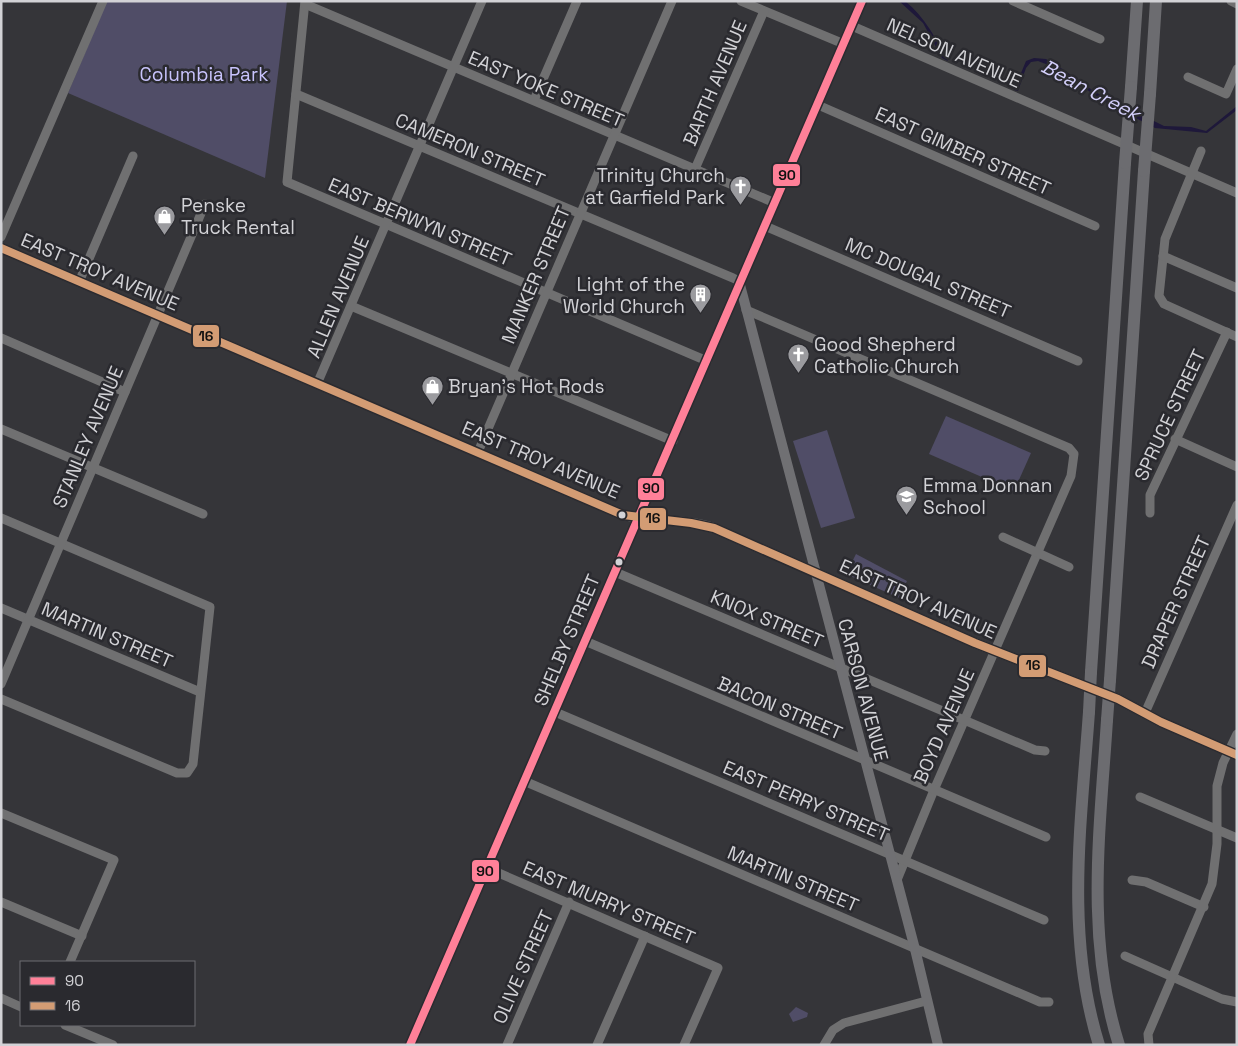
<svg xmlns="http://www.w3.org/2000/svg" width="1238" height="1046" font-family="'Space Grotesk',sans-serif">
	<rect width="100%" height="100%" fill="#353539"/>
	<g fill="#504d67">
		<path d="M107 1H287L265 178 68 93Z"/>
		<path d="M946 416 1031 453 1014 491 929 454Z"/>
		<path d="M827 430 855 518 821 528 793 441Z"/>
		<path d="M856 554 907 581 899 598 846 574Z"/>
		<path d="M796 1007 808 1013 807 1017 793 1022 789 1014Z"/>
	</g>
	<g fill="#1e183a">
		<path d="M899 1H905C925 17 936 39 948 61L942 58 923 23Z"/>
		<path d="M1034 58 1046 59 1058 66 1095 92 1164 126 1191 127 1206 131 1237 106V110L1207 133 1155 128 1107 103 1051 66 1038 61 1031 62 1026 68 1018 91 1014 90 1026 61Z"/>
	</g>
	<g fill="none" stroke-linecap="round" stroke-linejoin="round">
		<g stroke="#707071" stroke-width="9">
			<path d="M305 1 287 182 707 361"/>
			<path d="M741 1 844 44"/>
			<path d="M1013 1 1100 39"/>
			<path d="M1231 1 1237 4"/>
			<path d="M305 4 775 203"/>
			<path d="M852 26 1237 193"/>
			<path d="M1188 77 1226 94 1237 69"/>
			<path d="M296 94 733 278 739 281 740 285"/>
			<path d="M534 100 577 1"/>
			<path d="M818 105 1095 226"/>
			<path d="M1201 151 1165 239 1159 296 1164 304 1237 337"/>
			<path d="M695 169 764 11"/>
			<path d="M765 226 1078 361"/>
			<path d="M1 237 103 1"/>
			<path d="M1163 256 1237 288"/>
			<path d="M79 282 133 156"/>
			<path d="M351 306 673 441"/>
			<path d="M746 310 1069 448 1074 454 1071 476 934 790 897 880"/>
			<path d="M1 338 125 392"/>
			<path d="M317 384 482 1"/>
			<path d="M1 429 203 514"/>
			<path d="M1175 439 1237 467"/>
			<path d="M478 452 672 1"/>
			<path d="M1150 513V495L1227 332"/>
			<path d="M1 518 210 607 193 764 187 773H177L1 699"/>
			<path d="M1003 537 1069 567"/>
			<path d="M615 572 1035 750 1045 751"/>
			<path d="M1 608 200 692"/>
			<path d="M585 641 1046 837"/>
			<path d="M1 684 205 204"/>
			<path d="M555 712 1044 920"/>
			<path d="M1145 713 1237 505"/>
			<path d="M524 781 1040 1002H1049"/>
			<path d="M1140 797 1237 838"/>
			<path d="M1 813 114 860 70 962"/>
			<path d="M487 868 718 968 684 1045"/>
			<path d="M1132 880 1146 882 1204 907"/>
			<path d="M1 902 82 936"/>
			<path d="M1125 956 1222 999 1237 1002"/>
			<path d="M1 998 21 1007"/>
			<path d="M65 1025 113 1045"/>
			<path d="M507 1045 569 902"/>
			<path d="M597 1045 645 936"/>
			<path d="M824 1045 833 1030 844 1023 926 1001"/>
			<path d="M1149 1045 1148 1034 1212 884 1217 844V786L1223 763 1237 734"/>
		</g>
		<g stroke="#707073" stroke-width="10">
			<path d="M1 248 623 515C653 523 684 518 714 528L975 643 1118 699 1161 722 1237 755"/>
			<path d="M740 285 915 949 938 1045"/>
			<path d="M410 1045 862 1"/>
		</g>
		<g stroke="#6c6c70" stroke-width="12">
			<path d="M1131 87 1137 1"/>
			<path d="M1150 94 1156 1"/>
			<path d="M1091 672 1125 163"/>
			<path d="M1110 680 1144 171"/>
			<path d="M1089 712C1081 824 1065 936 1099 1045"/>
			<path d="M1107 720C1100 830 1085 938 1119 1045"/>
		</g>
		<g stroke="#6c6c70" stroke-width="12">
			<path d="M1125 163 1131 87"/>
			<path d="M1144 171 1150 94"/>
			<path d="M1089 712 1091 672"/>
			<path d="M1107 720 1110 680"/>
		</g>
		<defs>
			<path id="bus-1" d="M410 1045 862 1"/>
			<path id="bus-2" d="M1 248 623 515 691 523 714 528 975 643 1118 699 1161 722 1237 755"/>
		</defs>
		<use href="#bus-1" stroke="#2a2a2f" stroke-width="11"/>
		<use href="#bus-2" stroke="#2a2a2f" stroke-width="11"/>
		<use href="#bus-1" stroke="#ff8098" stroke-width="8"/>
		<use href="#bus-2" stroke="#d39c74" stroke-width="8"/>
	</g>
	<defs>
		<symbol id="church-pin" viewBox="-11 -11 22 30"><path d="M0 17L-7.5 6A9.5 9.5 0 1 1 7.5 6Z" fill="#9b9b9f" stroke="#2a2a2f"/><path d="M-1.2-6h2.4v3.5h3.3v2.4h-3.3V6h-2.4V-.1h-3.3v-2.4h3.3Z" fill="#fff"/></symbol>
		<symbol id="shop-pin" viewBox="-11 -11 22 30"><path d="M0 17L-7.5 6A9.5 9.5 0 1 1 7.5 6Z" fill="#9b9b9f" stroke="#2a2a2f"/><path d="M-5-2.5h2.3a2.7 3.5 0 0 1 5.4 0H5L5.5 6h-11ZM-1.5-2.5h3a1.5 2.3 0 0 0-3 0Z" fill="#fff"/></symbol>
		<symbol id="building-pin" viewBox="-11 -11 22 30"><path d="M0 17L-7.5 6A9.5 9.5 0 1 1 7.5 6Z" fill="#9b9b9f" stroke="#2a2a2f"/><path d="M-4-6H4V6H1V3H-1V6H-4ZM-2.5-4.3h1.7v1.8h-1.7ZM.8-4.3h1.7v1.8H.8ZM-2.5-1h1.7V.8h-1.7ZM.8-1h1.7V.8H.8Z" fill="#fff"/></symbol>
		<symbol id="school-pin" viewBox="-11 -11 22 30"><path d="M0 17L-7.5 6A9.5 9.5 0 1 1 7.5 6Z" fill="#9b9b9f" stroke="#2a2a2f"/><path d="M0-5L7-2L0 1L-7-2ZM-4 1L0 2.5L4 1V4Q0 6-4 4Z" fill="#fff"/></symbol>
	</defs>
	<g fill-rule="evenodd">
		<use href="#church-pin" x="728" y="174" width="25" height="34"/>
		<use href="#shop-pin" x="152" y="204" width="25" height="34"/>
		<use href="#building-pin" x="688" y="282" width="25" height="34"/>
		<use href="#church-pin" x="786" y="342" width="25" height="34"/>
		<use href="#shop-pin" x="420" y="374" width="25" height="34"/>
		<use href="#school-pin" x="894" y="484" width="25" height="34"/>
	</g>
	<g fill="#d2d2d6" stroke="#2a2a2f" stroke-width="2">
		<circle cx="622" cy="515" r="4.5"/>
		<circle cx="619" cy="562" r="4.5"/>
	</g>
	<g text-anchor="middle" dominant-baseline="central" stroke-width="5" stroke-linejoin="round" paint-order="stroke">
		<g font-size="19" fill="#d2d2d6" stroke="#2a2a2f">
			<text transform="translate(954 53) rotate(24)">NELSON AVENUE</text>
			<text transform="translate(715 83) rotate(-67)">BARTH AVENUE</text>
			<text transform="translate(546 89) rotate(23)">EAST YOKE STREET</text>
			<text transform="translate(470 150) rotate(23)">CAMERON STREET</text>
			<text transform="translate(963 151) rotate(24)">EAST GIMBER STREET</text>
			<text transform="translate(420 222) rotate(23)">EAST BERWYN STREET</text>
			<text transform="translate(100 272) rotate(23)">EAST TROY AVENUE</text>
			<text transform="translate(536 275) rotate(-67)">MANKER STREET</text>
			<text transform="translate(928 278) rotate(23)">MC DOUGAL STREET</text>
			<text transform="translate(338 297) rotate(-67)">ALLEN AVENUE</text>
			<text transform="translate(1170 415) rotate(-65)">SPRUCE STREET</text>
			<text transform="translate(88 437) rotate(-67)">STANLEY AVENUE</text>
			<text transform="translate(541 460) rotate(23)">EAST TROY AVENUE</text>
			<text transform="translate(918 599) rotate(24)">EAST TROY AVENUE</text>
			<text transform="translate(1176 602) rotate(-66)">DRAPER STREET</text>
			<text transform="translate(767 619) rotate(23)">KNOX STREET</text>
			<text transform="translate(107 635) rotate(23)">MARTIN STREET</text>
			<text transform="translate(567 640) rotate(-67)">SHELBY STREET</text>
			<text transform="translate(863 690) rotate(75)">CARSON AVENUE</text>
			<text transform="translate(780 708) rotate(23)">BACON STREET</text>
			<text transform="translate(944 726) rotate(-66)">BOYD AVENUE</text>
			<text transform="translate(806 801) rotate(23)">EAST PERRY STREET</text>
			<text transform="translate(793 879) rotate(23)">MARTIN STREET</text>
			<text transform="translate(609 903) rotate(23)">EAST MURRY STREET</text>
			<text transform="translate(523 967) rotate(-66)">OLIVE STREET</text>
		</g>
		<g font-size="19" fill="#c8c3fc" stroke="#2a2a2f">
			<text x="204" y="74">Columbia Park</text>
		</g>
		<g font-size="19" fill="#d2d2d6" stroke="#2a2a2f" text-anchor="start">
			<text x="725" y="175" text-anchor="end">Trinity Church<tspan x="725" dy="22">at Garfield Park</tspan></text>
			<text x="181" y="205">Penske<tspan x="181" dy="22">Truck Rental</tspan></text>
			<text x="685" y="284" text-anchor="end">Light of the<tspan x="685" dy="22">World Church</tspan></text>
			<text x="814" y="344">Good Shepherd<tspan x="814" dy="22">Catholic Church</tspan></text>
			<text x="448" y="386">Bryan's Hot Rods</text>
			<text x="923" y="485">Emma Donnan<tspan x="923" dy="22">School</tspan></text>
		</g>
		<g font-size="20" font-style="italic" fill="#d3cffa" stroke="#2a2a2f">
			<text transform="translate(1091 90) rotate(28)">Bean Creek</text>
		</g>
	</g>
	<g stroke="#2a2a2f" stroke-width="2">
		<rect x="772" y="163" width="29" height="24" rx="5" fill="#ff8098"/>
		<rect x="192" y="324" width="28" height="24" rx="5" fill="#d39c74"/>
		<rect x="637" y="477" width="28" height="24" rx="5" fill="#ff8098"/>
		<rect x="639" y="507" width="28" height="24" rx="5" fill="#d39c74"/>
		<rect x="1018" y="654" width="29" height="24" rx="5" fill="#d39c74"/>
		<rect x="471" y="859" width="29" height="24" rx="5" fill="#ff8098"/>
	</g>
	<g font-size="14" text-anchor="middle" font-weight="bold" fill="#111">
		<text x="787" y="180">90</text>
		<text x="206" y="341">16</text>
		<text x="651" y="493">90</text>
		<text x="653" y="523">16</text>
		<text x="1033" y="670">16</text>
		<text x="485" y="876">90</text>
	</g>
	<rect width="1238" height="1046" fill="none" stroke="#d2d2d6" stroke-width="5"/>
	<rect x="20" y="961" width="175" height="65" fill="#2a2a2f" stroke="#6d6d72"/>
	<rect x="30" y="977" width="25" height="8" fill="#ff8098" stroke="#6d6d72"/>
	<text x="65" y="986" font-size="15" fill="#d2d2d6">90</text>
	<rect x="30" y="1002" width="25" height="8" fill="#d39c74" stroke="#6d6d72"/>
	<text x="65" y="1011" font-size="15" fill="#d2d2d6">16</text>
</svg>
